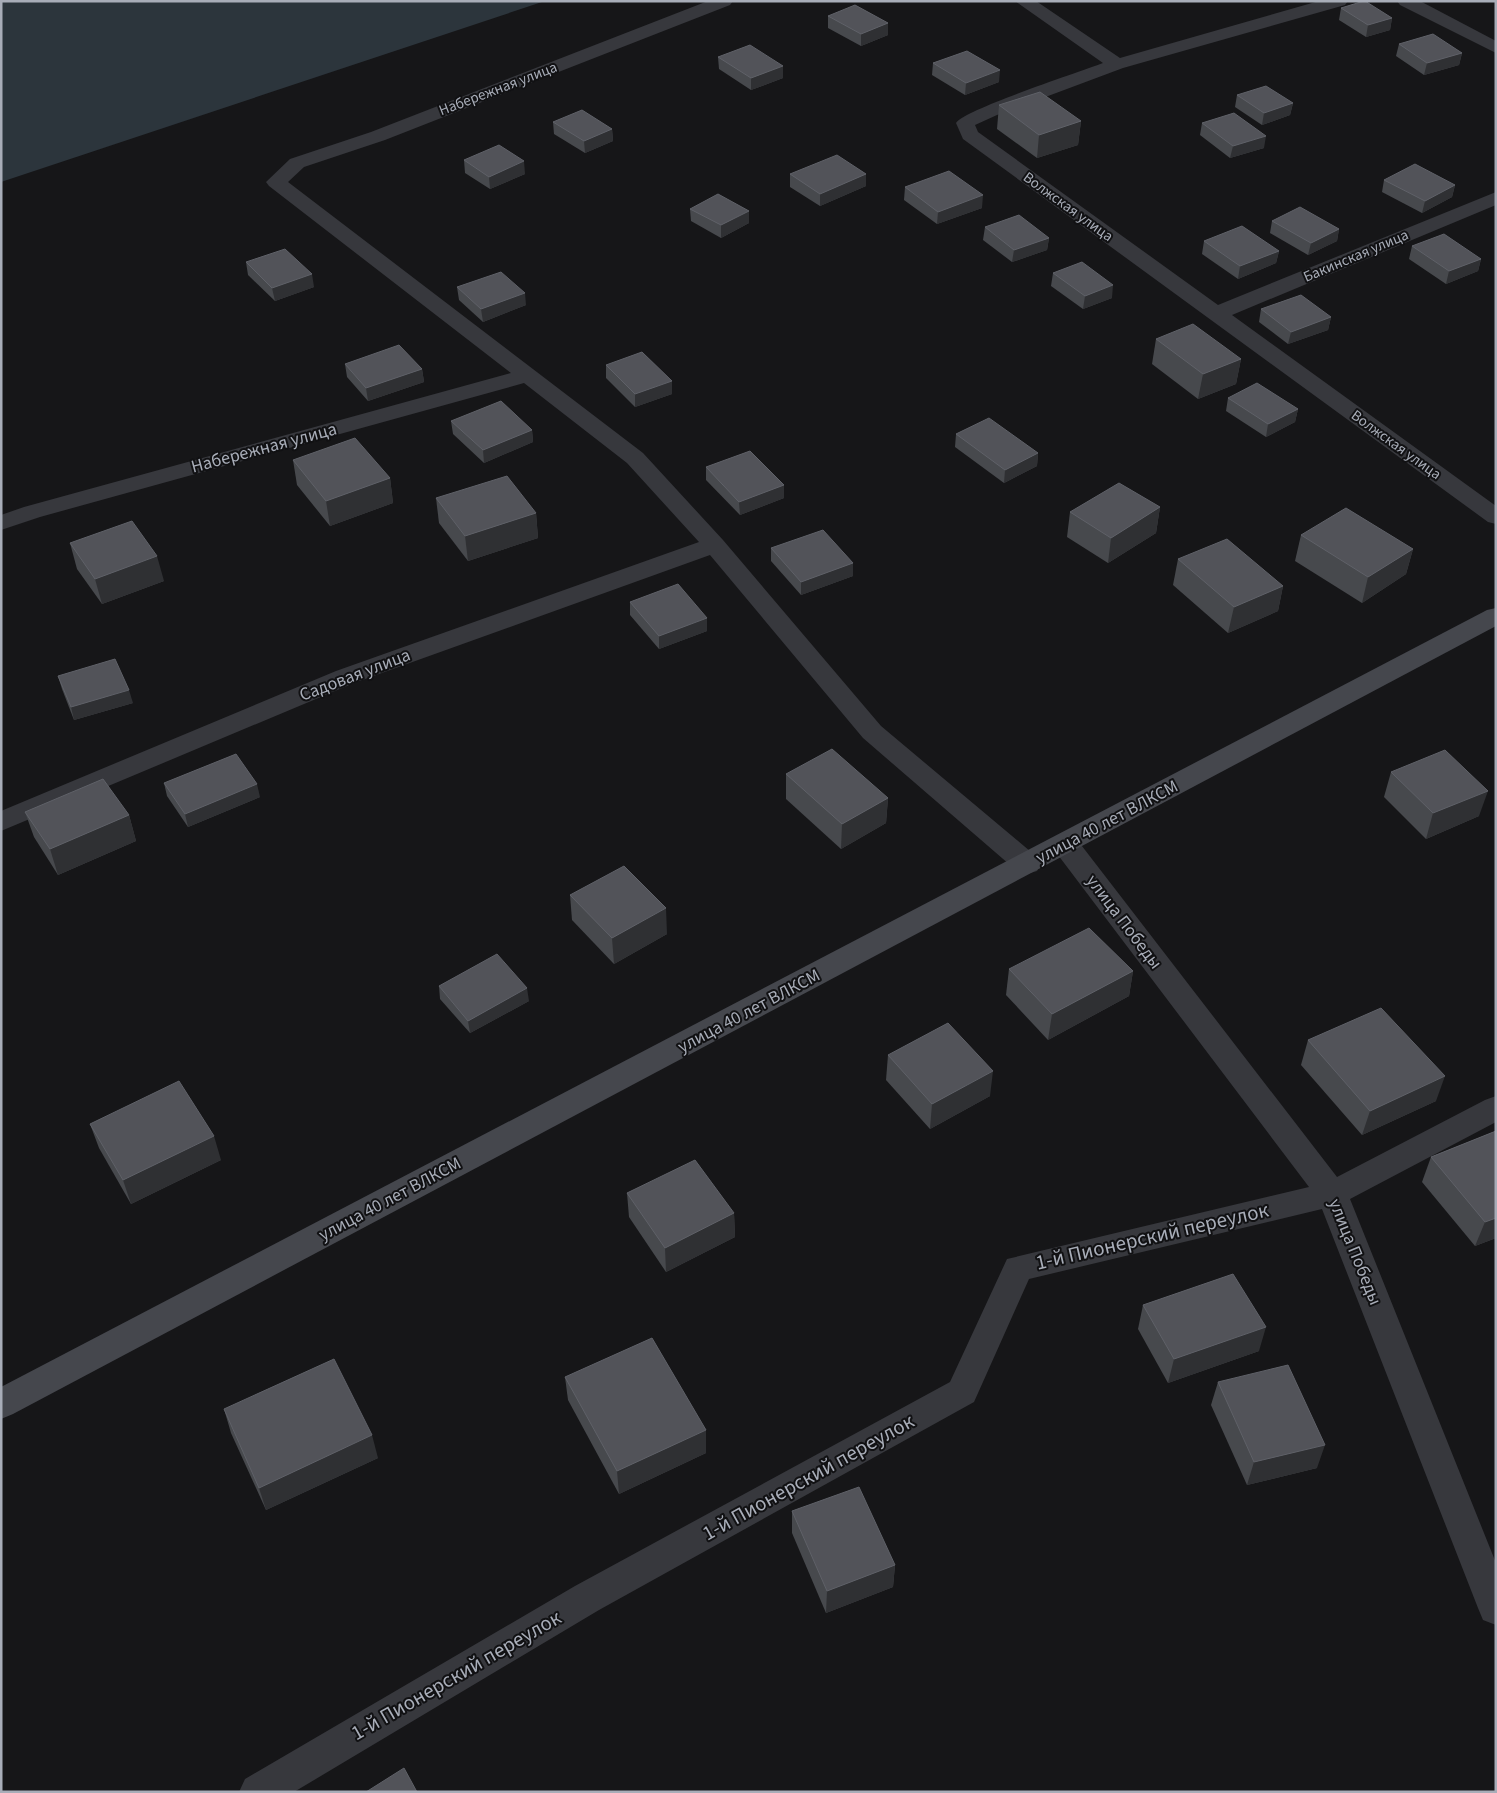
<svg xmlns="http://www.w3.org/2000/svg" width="1497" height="1793" font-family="'Source Sans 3',sans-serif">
	<rect width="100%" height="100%" fill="#161618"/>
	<path fill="#2c353c" d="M1 1H545L1 182Z"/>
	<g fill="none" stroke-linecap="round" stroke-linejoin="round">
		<g fill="#37383d" fill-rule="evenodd">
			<path d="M708 1H733L730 5 385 140 304 167 288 182 643 453 723 540 881 726 1037 857 1041 864 1037 871 1027 874 1017 871 863 738 710 555 354 683 1 831V811L336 671 699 542 627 463 524 383 40 517 1 530V515L24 507 511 373 269 186 266 182 290 159 371 132Z"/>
			<path d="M1015 1H1036L1120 58 1319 1H1348L1345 5 1123 68 997 115 975 125 978 132 1218 305 1496 192V205L1232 315 1496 506V524L1488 522 963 139 956 123C965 109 1080 72 1103 63Z"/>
			<path d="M1397 1H1420L1496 41V53L1400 5Z"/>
			<path d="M1065 834 1075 837 1337 1177 1485 1100 1496 1096V1122L1350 1199 1496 1563V1625L1483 1620 1478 1608 1322 1209 1029 1279 974 1402 599 1610 294 1792H239L245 1779 575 1586 950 1382 1007 1259 1309 1187 1055 851 1052 844 1055 837Z"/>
		</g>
		<path fill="#45474d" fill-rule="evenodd" d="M1496 608V626L13 1414 1 1419V1387L1487 610Z"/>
	</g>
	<g fill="#47494d">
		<path d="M1341 8 1392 18 1390 30 1366 37 1339 20Z"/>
		<path d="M828 16 888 23V35L861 46 828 28Z"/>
		<path d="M1399 44 1462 53 1459 65 1424 75 1396 56Z"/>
		<path d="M718 57 783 78 751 90 719 69Z"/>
		<path d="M933 63 999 82 965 95 932 75Z"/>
		<path d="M1237 95 1293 103 1290 115 1262 125 1235 107Z"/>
		<path d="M999 105 1081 121 1078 145 1037 158 997 129Z"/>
		<path d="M553 122 612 129 613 141 585 153 554 134Z"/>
		<path d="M1202 123 1264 148 1230 158 1200 135Z"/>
		<path d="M464 160 525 174 490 189 465 173Z"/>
		<path d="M790 174H866V186L820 206 790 187Z"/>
		<path d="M1384 180 1455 185 1452 197 1422 213 1382 192Z"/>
		<path d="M905 187 982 208 937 224 904 200Z"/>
		<path d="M690 209 749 223 721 238 691 221Z"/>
		<path d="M1272 221 1339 229 1337 241 1308 255 1270 233Z"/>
		<path d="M985 227 1049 238 1047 250 1012 262 983 240Z"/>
		<path d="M1204 241 1279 251 1276 263 1238 279 1202 254Z"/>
		<path d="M1412 246 1481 259 1478 271 1446 284 1409 259Z"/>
		<path d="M246 262 314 287 275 301 248 275Z"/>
		<path d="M1053 273 1112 298 1083 309 1051 286Z"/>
		<path d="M457 287 526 305 483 322 459 300Z"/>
		<path d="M1261 309 1331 317 1328 330 1288 344 1259 322Z"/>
		<path d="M1156 339 1241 359 1236 384 1198 399 1152 364Z"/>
		<path d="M345 364 422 369 424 382 368 401 347 377Z"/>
		<path d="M606 365 672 394 635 407 606 378Z"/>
		<path d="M1228 398 1298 409 1295 422 1266 437 1226 411Z"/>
		<path d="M451 421 532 430 533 442 484 463 453 434Z"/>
		<path d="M956 434 1038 453 1037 466 1004 483 955 447Z"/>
		<path d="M293 460 390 478 393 503 330 526 297 485Z"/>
		<path d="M706 467 784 485V498L740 515 706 480Z"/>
		<path d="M436 498 536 513 538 538 468 561 439 523Z"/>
		<path d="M1160 507 1156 533 1108 563 1067 537 1070 512Z"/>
		<path d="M1301 535 1413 549 1406 574 1362 603 1295 561Z"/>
		<path d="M70 543 164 581 102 604 77 569Z"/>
		<path d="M771 548 853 563V576L801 595 771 561Z"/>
		<path d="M1178 559 1283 586 1278 611 1228 633 1173 585Z"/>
		<path d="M630 602 707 631 659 649 630 615Z"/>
		<path d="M58 676 133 703 74 720 62 689Z"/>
		<path d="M1391 772 1479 816 1426 839 1384 797Z"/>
		<path d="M786 774 888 798 886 823 841 849 786 799Z"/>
		<path d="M164 783 260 797 188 827 167 796Z"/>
		<path d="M25 812 129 815 136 841 58 875 34 837Z"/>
		<path d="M570 895 667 934 614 964 572 920Z"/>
		<path d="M1009 969 1133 971 1129 996 1048 1040 1006 995Z"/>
		<path d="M439 986 529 1001 470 1033 440 999Z"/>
		<path d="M1308 1040 1436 1101 1362 1135 1301 1065Z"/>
		<path d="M888 1055 990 1096 930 1129 886 1080Z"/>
		<path d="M90 1124 221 1160 131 1204 99 1148Z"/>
		<path d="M1496 1131V1238L1475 1246 1422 1182 1431 1157Z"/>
		<path d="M627 1193 734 1213 735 1237 666 1272 629 1217Z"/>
		<path d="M1143 1305 1259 1351 1168 1383 1138 1329Z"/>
		<path d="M565 1377 706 1453 619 1494 568 1400Z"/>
		<path d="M1218 1382 1317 1468 1247 1485 1211 1405Z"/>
		<path d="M224 1409 378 1458 266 1510 231 1433Z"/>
		<path d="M792 1511 895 1565 893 1587 826 1613 792 1533Z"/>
	</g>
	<g fill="#2f3033">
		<path d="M1392 18 1390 30 1366 37 1368 25Z"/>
		<path d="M888 23V35L861 46V34Z"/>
		<path d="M1462 53 1459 65 1424 75 1427 63Z"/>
		<path d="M783 66V78L751 90V78Z"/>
		<path d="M1000 70 999 82 965 95 966 83Z"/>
		<path d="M1293 103 1290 115 1262 125 1264 113Z"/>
		<path d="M1081 121 1078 145 1037 158 1039 135Z"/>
		<path d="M612 129 613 141 585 153 584 141Z"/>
		<path d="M1266 136 1264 148 1230 158 1233 146Z"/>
		<path d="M524 161 525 174 490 189 489 177Z"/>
		<path d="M866 174V186L820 206V194Z"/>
		<path d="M1455 185 1452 197 1422 213 1425 201Z"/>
		<path d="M983 195 982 208 937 224 938 212Z"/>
		<path d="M749 211V223L721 238V225Z"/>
		<path d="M1339 229 1337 241 1308 255 1311 243Z"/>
		<path d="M1049 238 1047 250 1012 262 1014 250Z"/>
		<path d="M1279 251 1276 263 1238 279 1240 266Z"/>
		<path d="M1481 259 1478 271 1446 284 1449 271Z"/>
		<path d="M312 274 314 287 275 301 272 288Z"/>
		<path d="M1113 285 1112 298 1083 309 1085 296Z"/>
		<path d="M525 293 526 305 483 322 481 309Z"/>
		<path d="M1331 317 1328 330 1288 344 1291 332Z"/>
		<path d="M1241 359 1236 384 1198 399 1203 374Z"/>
		<path d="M422 369 424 382 368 401 366 388Z"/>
		<path d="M672 381V394L635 407V394Z"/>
		<path d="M1298 409 1295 422 1266 437 1268 424Z"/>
		<path d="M532 430 533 442 484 463 483 450Z"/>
		<path d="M1038 453 1037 466 1004 483 1005 470Z"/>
		<path d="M390 478 393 503 330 526 326 501Z"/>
		<path d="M784 485V498L740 515 739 502Z"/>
		<path d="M1160 507 1156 533 1108 563 1111 538Z"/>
		<path d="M536 513 538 538 468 561 465 536Z"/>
		<path d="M1413 549 1406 574 1362 603 1368 577Z"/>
		<path d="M157 556 164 581 102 604 95 579Z"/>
		<path d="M853 563V576L801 595V582Z"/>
		<path d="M1283 586 1278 611 1228 633 1234 607Z"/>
		<path d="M707 618V631L659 649V636Z"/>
		<path d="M129 690 133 703 74 720 71 707Z"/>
		<path d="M257 784 260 797 188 827 185 814Z"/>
		<path d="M1488 791 1479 816 1426 839 1433 813Z"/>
		<path d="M888 798 886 823 841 849 842 824Z"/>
		<path d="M129 815 136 841 58 875 50 849Z"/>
		<path d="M666 908 667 934 614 964 612 938Z"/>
		<path d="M1133 971 1129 996 1048 1040 1052 1014Z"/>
		<path d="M527 988 529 1001 470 1033 468 1021Z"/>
		<path d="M993 1071 990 1096 930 1129 932 1104Z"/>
		<path d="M1445 1076 1436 1101 1362 1135 1370 1111Z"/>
		<path d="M214 1136 221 1160 131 1204 123 1180Z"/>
		<path d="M734 1213 735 1237 666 1272 665 1248Z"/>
		<path d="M1496 1218V1238L1475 1246 1485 1222Z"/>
		<path d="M1266 1327 1259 1351 1168 1383 1174 1359Z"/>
		<path d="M706 1430V1453L619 1494 617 1471Z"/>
		<path d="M372 1435 378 1458 266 1510 259 1488Z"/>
		<path d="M1325 1445 1317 1468 1247 1485 1254 1462Z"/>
		<path d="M895 1565 893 1587 826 1613 827 1591Z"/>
	</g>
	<g fill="#525359" stroke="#5f6168">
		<path d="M1364 1H1365L1392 18 1368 25 1341 8Z"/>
		<path d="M855 5 888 23 861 34 828 16Z"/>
		<path d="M1433 34 1462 53 1427 63 1399 44Z"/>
		<path d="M750 45 783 66 751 78 718 57Z"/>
		<path d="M967 51 1000 70 966 83 933 63Z"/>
		<path d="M1266 86 1293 103 1264 113 1237 95Z"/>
		<path d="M1040 92 1081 121 1039 135 999 105Z"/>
		<path d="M582 110 612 129 584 141 553 122Z"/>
		<path d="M1234 113 1266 136 1233 146 1202 123Z"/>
		<path d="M499 145 524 161 489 177 464 160Z"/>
		<path d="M837 155 866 174 820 194 790 174Z"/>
		<path d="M1415 164 1455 185 1425 201 1384 180Z"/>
		<path d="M949 171 983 195 938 212 905 187Z"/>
		<path d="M718 194 749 211 721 225 690 209Z"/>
		<path d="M1300 207 1339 229 1311 243 1272 221Z"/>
		<path d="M1019 215 1049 238 1014 250 985 227Z"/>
		<path d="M1242 226 1279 251 1240 266 1204 241Z"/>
		<path d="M1444 234 1481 259 1449 271 1412 246Z"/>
		<path d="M285 249 312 274 272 288 246 262Z"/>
		<path d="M1082 262 1113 285 1085 296 1053 273Z"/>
		<path d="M501 272 525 293 481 309 457 287Z"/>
		<path d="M1301 295 1331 317 1291 332 1261 309Z"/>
		<path d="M1193 324 1241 359 1203 374 1156 339Z"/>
		<path d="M399 345 422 369 366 388 345 364Z"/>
		<path d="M642 352 672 381 635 394 606 365Z"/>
		<path d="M1257 383 1298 409 1268 424 1228 398Z"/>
		<path d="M501 401 532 430 483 450 451 421Z"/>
		<path d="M989 418 1038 453 1005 470 956 434Z"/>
		<path d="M355 438 390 478 326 501 293 460Z"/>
		<path d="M750 451 784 485 739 502 706 467Z"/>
		<path d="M507 476 536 513 465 536 436 498Z"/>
		<path d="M1119 483 1160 507 1111 538 1070 512Z"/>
		<path d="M1346 508 1413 549 1368 577 1301 535Z"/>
		<path d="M132 521 157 556 95 579 70 543Z"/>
		<path d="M823 530 853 563 801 582 771 548Z"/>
		<path d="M1227 539 1283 586 1234 607 1178 559Z"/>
		<path d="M678 584 707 618 659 636 630 602Z"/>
		<path d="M115 659 129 690 71 707 58 676Z"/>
		<path d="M832 749 888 798 842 824 786 774Z"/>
		<path d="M1445 750 1488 791 1433 813 1391 772Z"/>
		<path d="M236 754 257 784 185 814 164 783Z"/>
		<path d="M103 779 129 815 50 849 25 812Z"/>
		<path d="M624 866 666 908 612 938 570 895Z"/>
		<path d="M1089 928 1133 971 1052 1014 1009 969Z"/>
		<path d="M497 954 527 988 468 1021 439 986Z"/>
		<path d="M1381 1008 1445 1076 1370 1111 1308 1040Z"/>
		<path d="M948 1023 993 1071 932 1104 888 1055Z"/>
		<path d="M179 1081 214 1136 123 1180 90 1124Z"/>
		<path d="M1496 1131V1218L1485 1222 1431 1157Z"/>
		<path d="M695 1160 734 1213 665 1248 627 1193Z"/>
		<path d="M1233 1274 1266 1327 1174 1359 1143 1305Z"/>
		<path d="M652 1338 706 1430 617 1471 565 1377Z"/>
		<path d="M334 1359 372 1435 259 1488 224 1409Z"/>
		<path d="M1288 1365 1325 1445 1254 1462 1218 1382Z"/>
		<path d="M859 1487 895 1565 827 1591 792 1511Z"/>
		<path d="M404 1768 417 1792H366Z"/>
	</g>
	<g text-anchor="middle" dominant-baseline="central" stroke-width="4" stroke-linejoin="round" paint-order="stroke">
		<g font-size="15" fill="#a8adb8" stroke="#111113">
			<text transform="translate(498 89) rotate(-21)">Набережная улица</text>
			<text transform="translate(1068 207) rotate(36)">Волжская улица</text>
			<text transform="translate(1356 256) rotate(-23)">Бакинская улица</text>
			<text transform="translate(1396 445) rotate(36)">Волжская улица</text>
		</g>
		<g font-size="18" fill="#a8adb8" stroke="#111113">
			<text transform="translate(264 448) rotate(-15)">Набережная улица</text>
			<text transform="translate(355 675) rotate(-21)">Садовая улица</text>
			<text transform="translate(1107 822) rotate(-28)">улица 40 лет ВЛКСМ</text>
			<text transform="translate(1124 922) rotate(53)">улица Победы</text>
			<text transform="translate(749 1011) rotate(-28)">улица 40 лет ВЛКСМ</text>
			<text transform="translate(390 1199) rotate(-28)">улица 40 лет ВЛКСМ</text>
			<text transform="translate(1355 1252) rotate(68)">улица Победы</text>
		</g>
		<g font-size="21" fill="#a8adb8" stroke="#111113">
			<text transform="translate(1152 1236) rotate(-13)">1-й Пионерский переулок</text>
			<text transform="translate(808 1477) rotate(-29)">1-й Пионерский переулок</text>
			<text transform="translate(456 1675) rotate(-30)">1-й Пионерский переулок</text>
		</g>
	</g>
	<rect width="1497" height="1793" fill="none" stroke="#a8adb8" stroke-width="5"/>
</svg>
